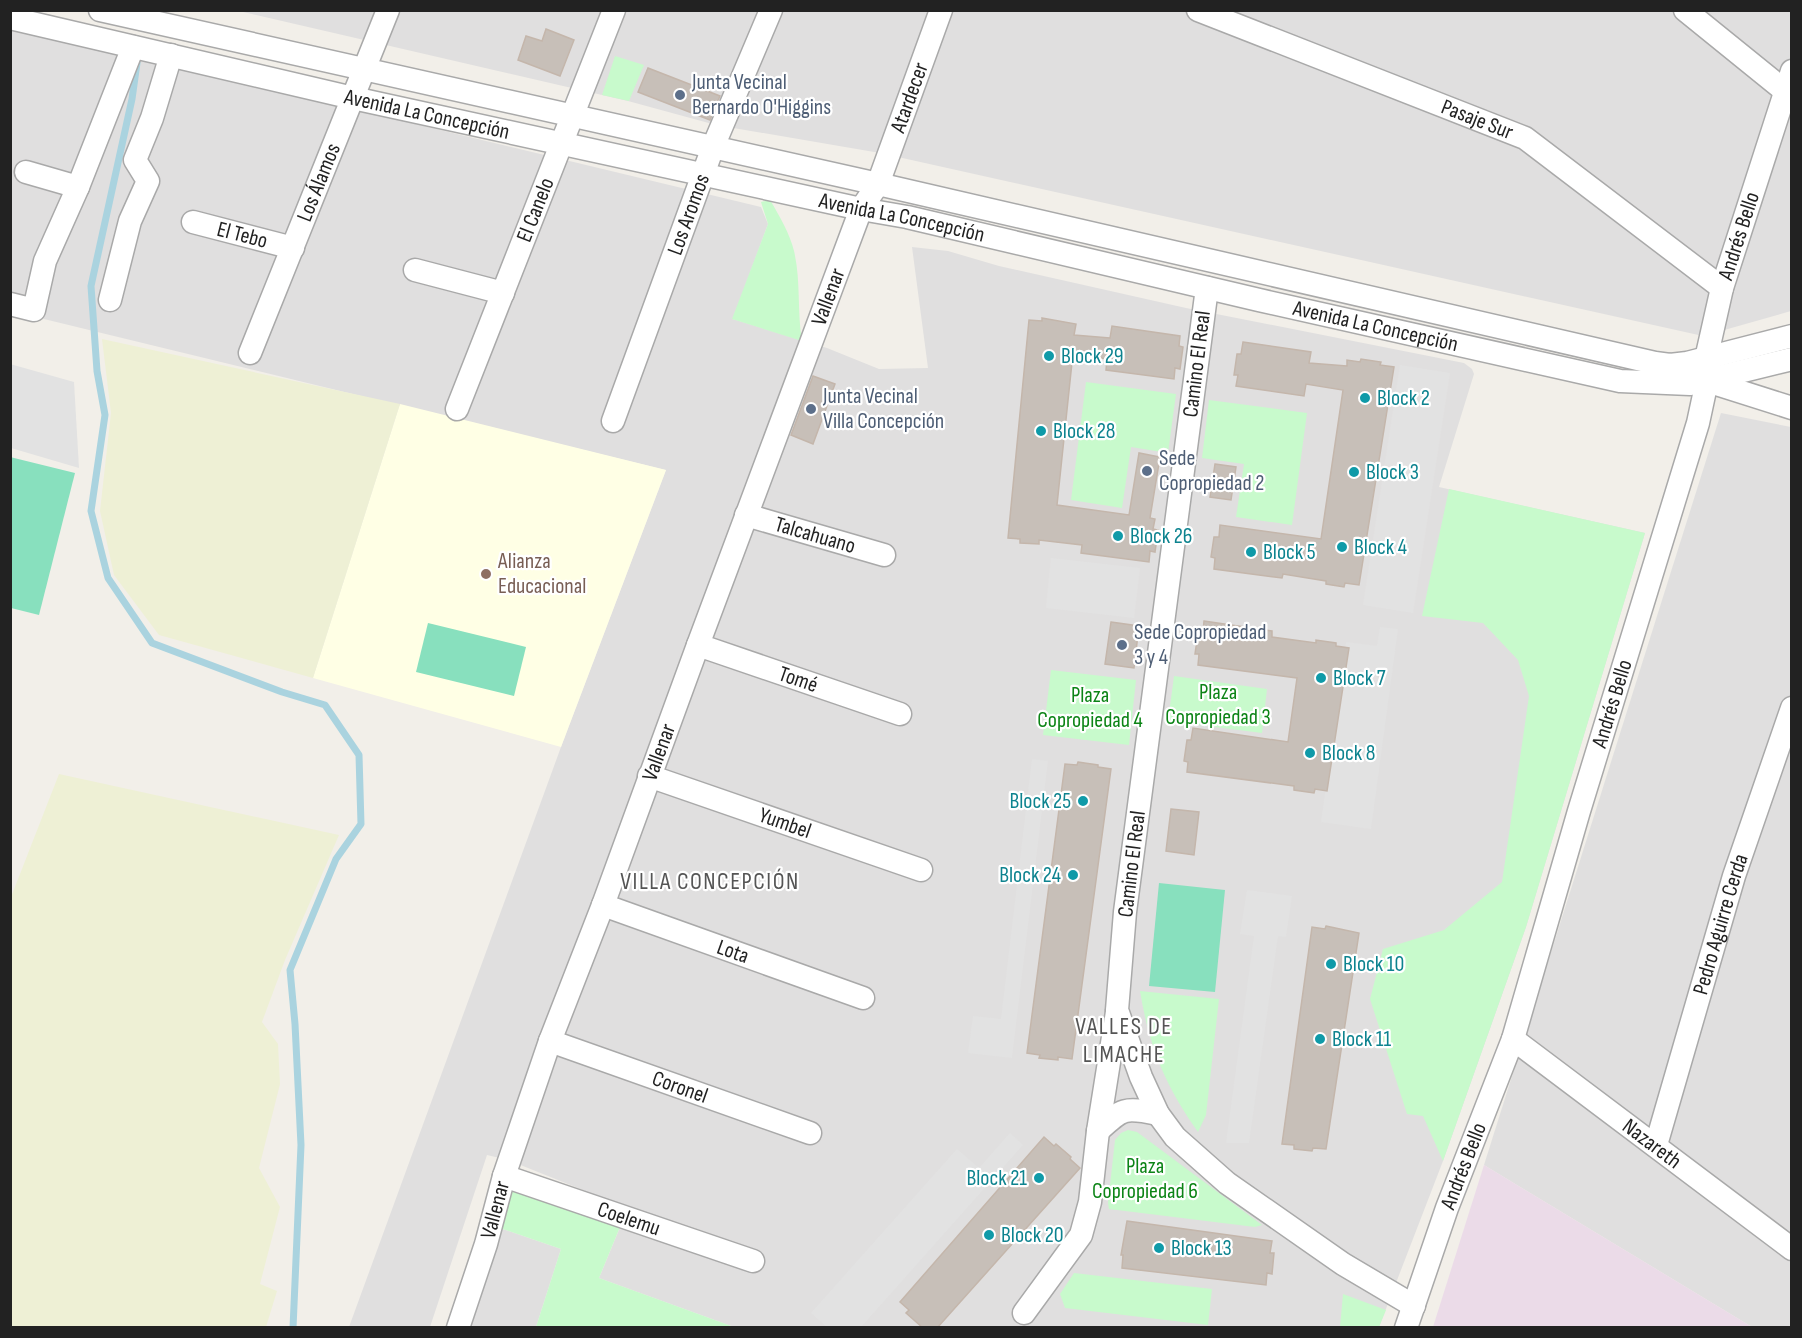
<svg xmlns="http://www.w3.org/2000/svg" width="1802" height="1338" font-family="'Sofia Sans Condensed',sans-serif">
	<rect width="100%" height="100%" fill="#f2efe9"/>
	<g fill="#e0dfdf">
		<path d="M239 11H1791V311L1703 336 880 153 716 125 628 101Z"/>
		<path d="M11 27 761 207 768 224 733 319 827 348 879 369 928 368 912 247 948 251 999 266 1186 308 1464 363 1472 369 1474 374 1439 487 1645 533 1526 927 1443 1161 1379 1327H734L599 1278 628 1208 508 1160 487 1155 430 1327H349L561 747 666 470 11 311Z"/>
		<path d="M1721 413 1791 427V1327H1752L1484 1165Z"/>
		<path d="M494 1226 561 1249 536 1327 461 1328Z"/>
	</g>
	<path fill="#ebdbe8" d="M1484 1165 1752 1327H1433Z"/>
	<path fill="#ffffe5" d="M400 404 666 470 561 747 313 678Z"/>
	<g fill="#eef0d5">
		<path d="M102 339 400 404 313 678 159 635 114 575 100 511 111 413Z"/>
		<path d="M59 774 339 835 285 960 262 1022 278 1044 280 1084 259 1168 280 1207 260 1284 277 1291 266 1327H11V897Z"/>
	</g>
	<g fill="#c8facc">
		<path d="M615 56 644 65 629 101 602 95Z"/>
		<path d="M770 200C779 215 790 234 794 251 801 280 797 311 802 341L732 319 768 224 761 202Z"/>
		<path d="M1086 382 1176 394 1168 453 1131 447 1122 508 1071 500Z"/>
		<path d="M1209 400 1307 413 1292 525 1236 517 1244 464 1202 458Z"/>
		<path d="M1449 489 1645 533 1526 927 1443 1161 1423 1116 1407 1114 1370 999 1383 949 1444 930 1502 882 1529 696 1518 660 1483 623 1422 616Z"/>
		<path d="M1051 670 1136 680 1129 745 1043 735Z"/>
		<path d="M1174 676 1267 689 1262 733 1168 721Z"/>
		<path d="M1140 991 1219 999 1206 1115 1198 1132C1165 1086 1149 1046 1140 991Z"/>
		<path d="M1128 1130 1137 1132 1262 1225 1255 1227 1109 1209 1108 1203 1115 1140 1121 1133Z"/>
		<path d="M509 1185 620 1227 599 1278 734 1327H536L561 1249 494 1226Z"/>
		<path d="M1074 1273 1212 1289 1208 1325 1065 1308 1060 1294Z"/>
		<path d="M1343 1294 1386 1310 1379 1327H1340Z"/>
	</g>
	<g fill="#88e0be">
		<path d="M10 457 75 473 39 615 11 608Z"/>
		<path d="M428 623 526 647 514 696 416 672Z"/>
		<path d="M1159 883 1225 890 1215 992 1149 986Z"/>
	</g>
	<g fill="#e2e2e2">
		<path d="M10 364 74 382 79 468 11 448Z"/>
		<path d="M1400 365 1450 373 1413 613 1363 605Z"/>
		<path d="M1051 558 1140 568 1134 618 1046 608Z"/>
		<path d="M1380 627 1398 629 1371 829 1321 822 1346 642 1377 646Z"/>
		<path d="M1032 759 1048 761 1012 1058 968 1053 973 1016 1001 1019Z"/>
		<path d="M1247 890 1292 896 1286 937 1278 936 1249 1143H1226L1254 936 1240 934Z"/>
		<path d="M1010 1133 1023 1145 861 1327H827L811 1313 957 1149 979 1168Z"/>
	</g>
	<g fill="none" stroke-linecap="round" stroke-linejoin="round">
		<path stroke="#aad3df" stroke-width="7" d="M137 63 132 99 91 286 97 371 105 415 91 511 108 578 152 643 282 692 325 705 359 755 361 824 336 859 290 970 295 1024 301 1145 293 1328"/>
	</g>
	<g fill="#c7bfb8" stroke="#c4b6ab" stroke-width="1.5">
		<path d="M546 29 574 40 560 76 518 60 526 36 542 41Z"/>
		<path d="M648 68 720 96 710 120 638 92Z"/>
		<path d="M1042 318 1076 324 1074 335 1110 338 1112 326 1180 336 1179 346 1183 347 1180 369 1175 368 1174 379 1106 370 1107 359 1073 353 1057 505 1129 515 1139 453 1160 457 1150 518 1155 519 1153 529 1158 530 1155 552 1150 551 1149 562 1081 553 1082 545 1039 540V544L1020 543V539L1008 538 1029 320 1042 321Z"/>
		<path d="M1243 342 1311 352 1309 363 1347 366V360L1360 362 1361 359 1381 362 1380 365 1394 367 1359 585 1345 583 1344 587 1326 584V581L1283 574 1282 578 1214 569 1215 558 1211 557 1214 537H1219L1220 525 1321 539 1343 390 1306 384 1304 396 1236 386 1238 375H1234L1237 354H1241Z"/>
		<path d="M813 376 835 384 813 444 791 435Z"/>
		<path d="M1215 464 1236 467 1231 500 1210 497Z"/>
		<path d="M1204 621 1272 631V637L1316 643V640L1336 643V646L1349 648 1327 791 1315 789 1314 793 1294 790V786L1187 772 1188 762 1184 761 1187 740H1191L1193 728 1288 742 1297 678 1198 665 1199 654H1195L1198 633H1203Z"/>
		<path d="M1111 622 1139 626 1134 668 1105 664Z"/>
		<path d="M1078 762 1098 765V767L1111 769 1072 1059 1058 1057V1060L1039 1058 1040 1055 1027 1053 1065 764 1077 765Z"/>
		<path d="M1171 809 1199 812 1194 855 1166 851Z"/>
		<path d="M1326 926 1359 933 1326 1149 1313 1148 1312 1151 1294 1149V1145L1282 1144 1312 927 1325 929Z"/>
		<path d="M1044 1137 1054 1146 1056 1144 1071 1157 1070 1159 1080 1168 937 1328H923L906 1313 909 1310 900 1302Z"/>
		<path d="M1127 1221 1272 1241 1270 1253H1274L1272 1274 1267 1273 1266 1285 1122 1268 1123 1255H1121Z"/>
	</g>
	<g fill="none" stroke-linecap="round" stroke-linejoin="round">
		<defs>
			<g id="minor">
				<path d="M100 10 878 184 1655 363 1670 365 1687 363 1792 336"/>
				<path id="s1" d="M1198 10 1525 138 1722 288"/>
				<path d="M1685 10 1785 91"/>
				<path id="s2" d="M10 18 353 98 861 209 907 217 1259 300 1620 381 1690 384 1792 359"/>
				<path d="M26 172 78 187"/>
				<path id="s3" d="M193 222 293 248"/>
				<path d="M415 270 503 293"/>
				<path d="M1207 288 1125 912 1117 1010 1141 1077 1158 1114 1175 1137 1227 1183 1343 1264 1414 1306"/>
				<path d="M110 300 130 221 148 181 135 160 152 118 171 55"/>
				<path d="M10 304 34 310 45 261 78 187 133 47"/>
				<path id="s4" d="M250 353 388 10"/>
				<path d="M1707 381 1792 408"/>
				<path id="s5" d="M457 409 614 10"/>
				<path id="s6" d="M613 421 713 147 771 10"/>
				<path id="s7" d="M746 515 884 555"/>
				<path id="s8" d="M698 645 900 714"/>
				<path id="s9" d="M649 776 921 870"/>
				<path id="s10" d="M603 905 863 998"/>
				<path id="s11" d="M1513 1039 1792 1249"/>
				<path id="s12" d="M550 1041 810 1133"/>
				<path d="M1098 1131C1123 1108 1124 1107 1158 1114"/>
				<path id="s13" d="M1656 1145 1734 876 1792 708"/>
				<path id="s14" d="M504 1176 753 1261"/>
				<path d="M1024 1313 1081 1235 1090 1202 1098 1131 1117 1012"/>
				<path id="s15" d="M458 1328 486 1244 504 1176 550 1041 603 905 698 645 861 209 878 184 941 10"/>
				<path id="s16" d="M1406 1328 1447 1208 1513 1039 1579 811 1698 423 1707 381 1706 359 1722 288 1792 71"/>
			</g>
		</defs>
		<use href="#minor" stroke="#a9a9a9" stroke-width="25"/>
		<use href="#minor" stroke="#fff" stroke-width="22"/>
	</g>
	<g fill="#5c6f8a" stroke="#fff" stroke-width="2">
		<circle cx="680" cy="95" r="6"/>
		<circle cx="811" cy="409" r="6"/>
		<circle cx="1147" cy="471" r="6"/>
		<circle cx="1122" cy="645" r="6"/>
	</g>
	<g fill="#0f9aa8" stroke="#fff" stroke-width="2">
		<circle cx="1049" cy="356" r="6"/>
		<circle cx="1365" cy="398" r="6"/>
		<circle cx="1041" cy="431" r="6"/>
		<circle cx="1354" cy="472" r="6"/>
		<circle cx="1118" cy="536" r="6"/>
		<circle cx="1342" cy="547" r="6"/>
		<circle cx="1251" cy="552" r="6"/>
		<circle cx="1321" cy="678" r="6"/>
		<circle cx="1310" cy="753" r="6"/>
		<circle cx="1083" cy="801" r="6"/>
		<circle cx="1073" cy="875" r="6"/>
		<circle cx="1331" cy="964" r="6"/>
		<circle cx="1320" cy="1039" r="6"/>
		<circle cx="1039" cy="1178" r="6"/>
		<circle cx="989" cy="1235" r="6"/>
		<circle cx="1159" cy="1248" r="6"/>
	</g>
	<circle fill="#8d6e63" stroke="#fff" stroke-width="2" cx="486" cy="574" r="6"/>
	<g text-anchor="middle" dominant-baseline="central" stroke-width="4.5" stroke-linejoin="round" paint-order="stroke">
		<g font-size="22" fill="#4e5e75" stroke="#fff" text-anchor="start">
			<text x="692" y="82">Junta Vecinal<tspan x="692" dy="25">Bernardo O'Higgins</tspan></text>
			<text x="823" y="396">Junta Vecinal<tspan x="823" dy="25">Villa Concepción</tspan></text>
			<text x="1159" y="458">Sede<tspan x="1159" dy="25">Copropiedad 2</tspan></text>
			<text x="1134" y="632">Sede Copropiedad<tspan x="1134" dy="25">3 y 4</tspan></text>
		</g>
		<g font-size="22" fill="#222" stroke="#fff">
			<text stroke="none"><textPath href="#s15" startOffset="1312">Atardecer</textPath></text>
			<text stroke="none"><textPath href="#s2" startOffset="428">Avenida La Concepción</textPath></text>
			<text stroke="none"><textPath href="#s1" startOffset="300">Pasaje Sur</textPath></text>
			<text stroke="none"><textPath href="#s4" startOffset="184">Los Álamos</textPath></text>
			<text stroke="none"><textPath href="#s5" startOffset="214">El Canelo</textPath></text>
			<text stroke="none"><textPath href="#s6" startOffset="220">Los Aromos</textPath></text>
			<text stroke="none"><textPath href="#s2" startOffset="914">Avenida La Concepción</textPath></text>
			<text stroke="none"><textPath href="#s3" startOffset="51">El Tebo</textPath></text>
			<text stroke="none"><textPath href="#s16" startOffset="1144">Andrés Bello</textPath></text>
			<text stroke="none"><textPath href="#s15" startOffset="1096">Vallenar</textPath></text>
			<text stroke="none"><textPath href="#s2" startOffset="1400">Avenida La Concepción</textPath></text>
			<text transform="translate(1197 364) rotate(-83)">Camino El Real</text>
			<text stroke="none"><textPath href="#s7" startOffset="72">Talcahuano</textPath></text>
			<text stroke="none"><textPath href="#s8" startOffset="106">Tomé</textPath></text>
			<text stroke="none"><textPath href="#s16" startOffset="658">Andrés Bello</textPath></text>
			<text stroke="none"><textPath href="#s15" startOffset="610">Vallenar</textPath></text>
			<text stroke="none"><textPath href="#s9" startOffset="144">Yumbel</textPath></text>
			<text transform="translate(1132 864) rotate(-83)">Camino El Real</text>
			<text stroke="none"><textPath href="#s13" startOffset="230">Pedro Aguirre Cerda</textPath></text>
			<text stroke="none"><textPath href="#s10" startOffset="138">Lota</textPath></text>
			<text stroke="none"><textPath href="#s12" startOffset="138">Coronel</textPath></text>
			<text stroke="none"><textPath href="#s11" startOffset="174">Nazareth</textPath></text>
			<text stroke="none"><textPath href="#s16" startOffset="172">Andrés Bello</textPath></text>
			<text stroke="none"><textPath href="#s15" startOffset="124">Vallenar</textPath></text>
			<text stroke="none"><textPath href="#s14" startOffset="132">Coelemu</textPath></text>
		</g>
		<g font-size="22" fill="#0d838f" stroke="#fff" text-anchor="start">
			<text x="1061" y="356">Block 29</text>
			<text x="1377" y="398">Block 2</text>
			<text x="1053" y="431">Block 28</text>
			<text x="1366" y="472">Block 3</text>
			<text x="1130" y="536">Block 26</text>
			<text x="1354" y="547">Block 4</text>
			<text x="1263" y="552">Block 5</text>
			<text x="1333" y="678">Block 7</text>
			<text x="1322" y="753">Block 8</text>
			<text x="1071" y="801" text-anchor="end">Block 25</text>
			<text x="1061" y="875" text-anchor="end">Block 24</text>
			<text x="1343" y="964">Block 10</text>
			<text x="1332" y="1039">Block 11</text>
			<text x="1027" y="1178" text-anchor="end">Block 21</text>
			<text x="1001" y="1235">Block 20</text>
			<text x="1171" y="1248">Block 13</text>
		</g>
		<g font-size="22" fill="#785e54" stroke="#fff" text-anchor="start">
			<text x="498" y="561">Alianza<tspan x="498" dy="25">Educacional</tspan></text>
		</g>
		<g font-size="22" fill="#0c8416" stroke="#fff">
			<text x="1218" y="692">Plaza<tspan x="1218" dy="25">Copropiedad 3</tspan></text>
			<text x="1090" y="695">Plaza<tspan x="1090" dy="25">Copropiedad 4</tspan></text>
			<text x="1145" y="1166">Plaza<tspan x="1145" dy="25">Copropiedad 6</tspan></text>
		</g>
		<g font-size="24" letter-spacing="1.5" fill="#555" stroke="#fff">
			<text x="710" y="881">VILLA CONCEPCIÓN</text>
			<text x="1124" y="1026">VALLES DE<tspan x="1124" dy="28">LIMACHE</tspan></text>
		</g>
	</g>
	<rect width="1802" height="1338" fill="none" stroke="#222222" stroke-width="24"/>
</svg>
